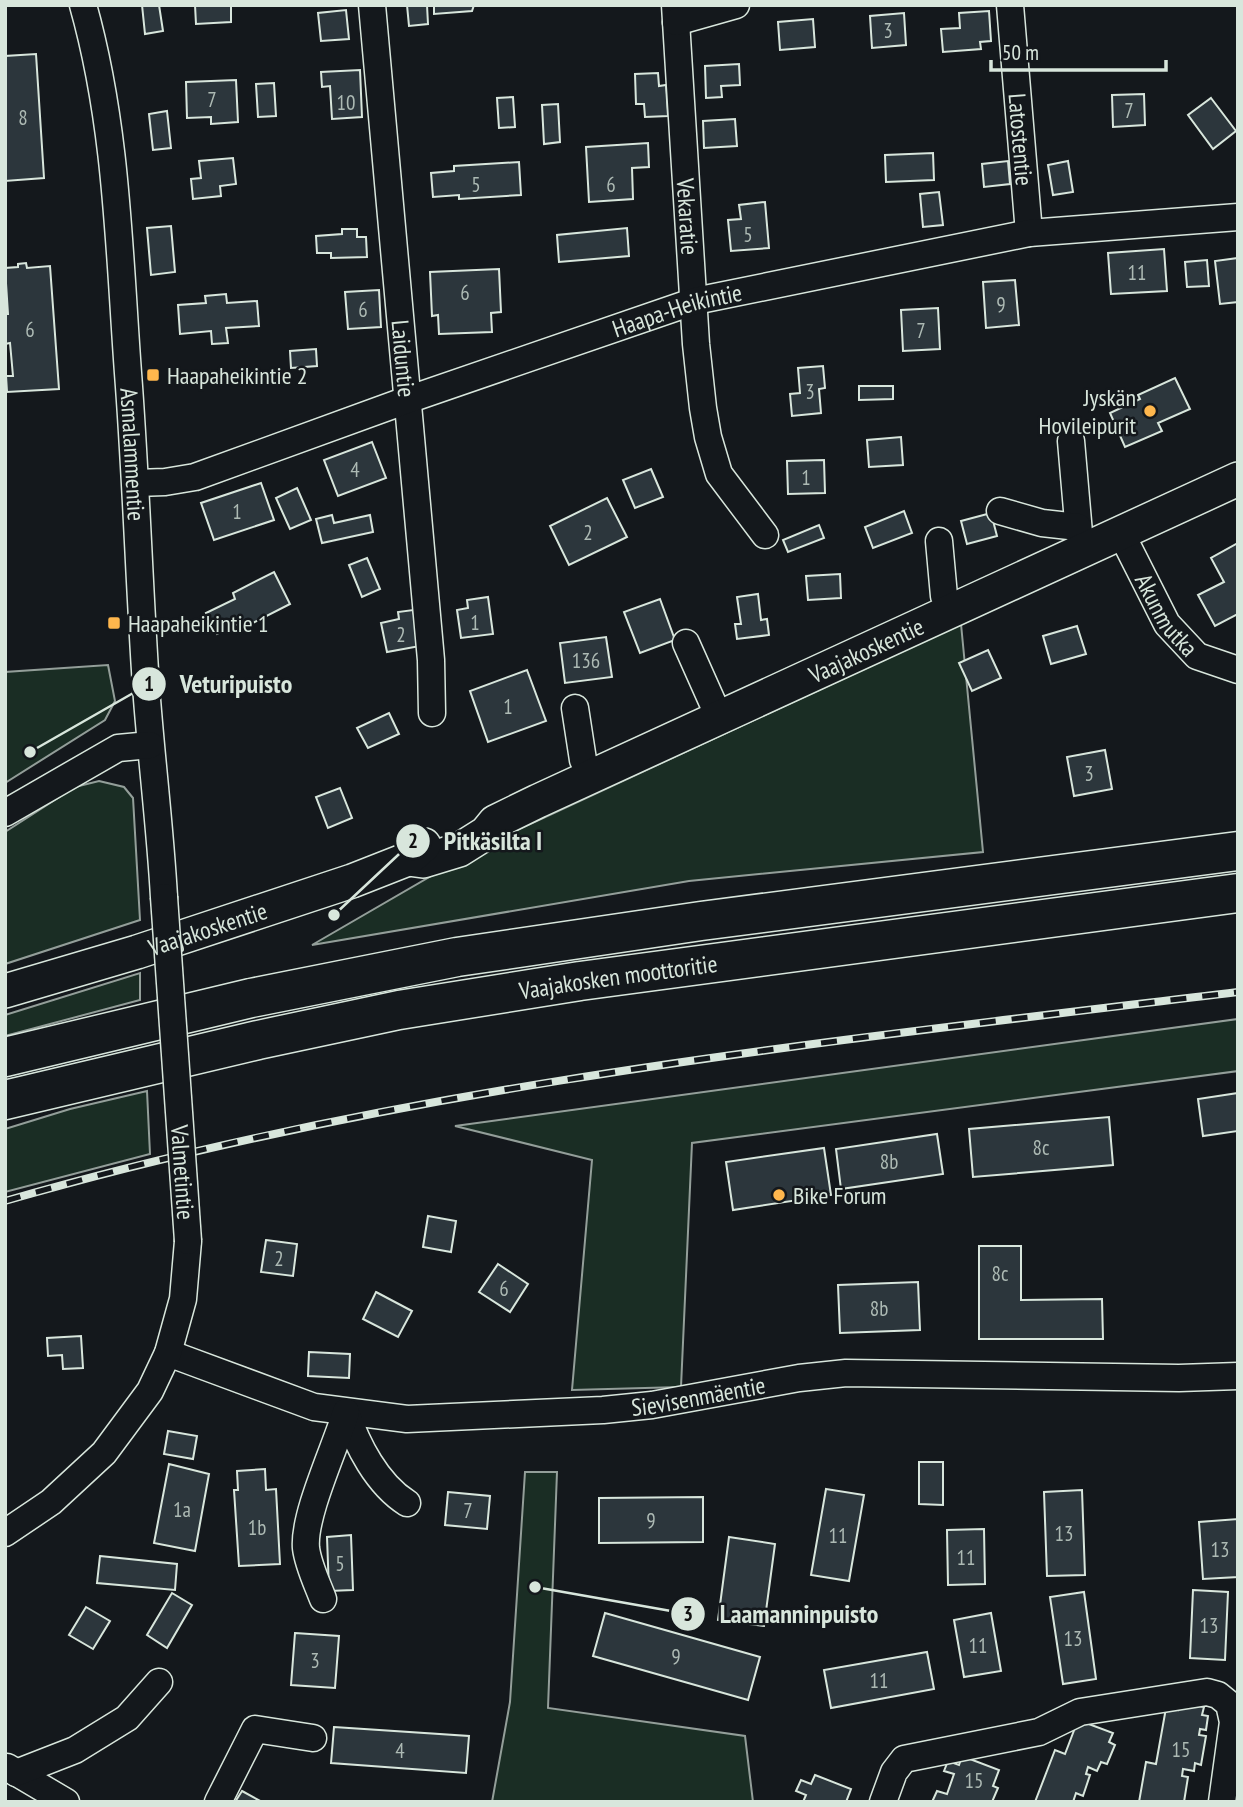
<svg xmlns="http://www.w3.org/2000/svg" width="1243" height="1807" font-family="'PT Sans Narrow',sans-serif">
	<rect width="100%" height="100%" fill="#14181c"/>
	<g fill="#1a2d24" stroke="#939e99" stroke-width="2">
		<path d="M961 624 983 852 689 881 312 945 483 846Z"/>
		<path d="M108 665 115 701 105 720 5 783V672Z"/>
		<path d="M99 781 124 787 133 798 140 920 5 964V832L75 787Z"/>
		<path d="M140 973V1000L5 1036V1015Z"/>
		<path d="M1238 1019V1071L692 1143 681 1387 572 1390 592 1160 455 1126Z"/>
		<path d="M147 1091 150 1154 5 1192V1129L70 1109Z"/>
		<path d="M525 1472H557L548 1708 745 1736 753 1802H492L510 1702Z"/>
	</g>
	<g fill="#2c363c" stroke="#d8e6dc" stroke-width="2">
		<path d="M142 5H159L163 31 145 34Z"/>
		<path d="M195 5H231V22L196 24Z"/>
		<path d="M407 5H427L428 24 409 26Z"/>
		<path d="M434 5H474L472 11 434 14Z"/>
		<path d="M346 10 349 39 321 41 318 13Z"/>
		<path d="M989 11 991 41 980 42 981 49 943 52 941 29 960 28 959 13Z"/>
		<path d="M904 13 906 45 872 48 870 16Z"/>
		<path d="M813 19 815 47 780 50 778 22Z"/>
		<path d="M36 54 44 178 5 181V56Z"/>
		<path d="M739 64 740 85 721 86 722 97 706 98 705 66Z"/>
		<path d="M360 70 362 117 332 119 330 86 322 87 321 72Z"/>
		<path d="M658 73 659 86 666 85 668 116 645 117 644 104H636L635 74Z"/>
		<path d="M236 80 238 122 211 124V117L187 118 186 82Z"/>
		<path d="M274 83 276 116 258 117 256 84Z"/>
		<path d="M1144 94 1145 125 1113 127 1112 95Z"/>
		<path d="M513 97 515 127 499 128 497 98Z"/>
		<path d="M1211 98 1236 131 1213 149 1188 115Z"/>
		<path d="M558 104 560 142 544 144 542 105Z"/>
		<path d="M167 111 171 148 153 150 149 114Z"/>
		<path d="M735 119 737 146 704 148 703 121Z"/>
		<path d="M648 143 649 167 632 168 633 199 589 202 586 147Z"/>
		<path d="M933 153 934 180 886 182 885 155Z"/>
		<path d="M233 158 236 184 220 186 221 196 193 199 191 179 201 178 199 161Z"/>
		<path d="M1008 161 1010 184 984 187 982 164Z"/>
		<path d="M1068 161 1073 192 1053 195 1048 165Z"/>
		<path d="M519 162 521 195 459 199V195L433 197 431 173 454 171V166Z"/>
		<path d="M939 192 943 225 923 227 920 194Z"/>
		<path d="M765 202 769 248 731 251 728 220 741 219 739 205Z"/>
		<path d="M171 226 175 272 151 275 147 228Z"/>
		<path d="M627 228 629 256 559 262 557 235Z"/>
		<path d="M342 229H357V237H366L367 257 331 258V253H317L316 236 342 234Z"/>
		<path d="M1164 249 1167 291 1111 294 1108 253Z"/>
		<path d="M1238 258V302L1220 304 1215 261Z"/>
		<path d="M1207 260 1209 286 1187 287 1185 262Z"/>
		<path d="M26 263 27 268 50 266 59 389 7 392 6 376H13L10 343 5 344V314H8L5 268 18 267V264Z"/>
		<path d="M499 269 501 312 491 313 492 332 439 334 438 315 432 316 430 272Z"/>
		<path d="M1015 280 1019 325 986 328 983 282Z"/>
		<path d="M379 290 381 327 348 329 345 292Z"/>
		<path d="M226 294 227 303 257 301 259 326 226 328 228 343 212 344 211 331 180 334 178 305 206 303 205 296Z"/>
		<path d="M938 308 940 349 903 351 901 310Z"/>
		<path d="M316 349 317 366 291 368 290 351Z"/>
		<path d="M823 366 825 388 819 389 821 413 792 416 790 394 800 393 798 368Z"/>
		<path d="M1175 378 1190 409 1158 423 1162 431 1125 447 1110 413 1140 399 1138 395Z"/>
		<path d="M859 386H893V399L859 400Z"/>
		<path d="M901 437 903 465 869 467 867 440Z"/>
		<path d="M372 442 386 478 338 496 324 460Z"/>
		<path d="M824 460 825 493 788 494 787 461Z"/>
		<path d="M651 469 663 497 635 508 623 480Z"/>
		<path d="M261 483 274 520 214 540 201 503Z"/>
		<path d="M297 488 311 520 290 529 276 498Z"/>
		<path d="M607 498 627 537 569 565 550 526Z"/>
		<path d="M904 511 912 533 873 548 865 527Z"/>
		<path d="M991 513 997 536 967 544 961 521Z"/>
		<path d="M332 515 334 523 370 515 373 532 322 543 316 519Z"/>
		<path d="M819 525 824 538 788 552 783 540Z"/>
		<path d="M1238 543V614L1215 626 1198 595 1224 582 1211 558Z"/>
		<path d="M367 558 380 589 362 597 349 565Z"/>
		<path d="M274 572 290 604 247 626 244 621 217 634 206 613 235 599 233 593Z"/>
		<path d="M840 574 841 598 808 600 806 576Z"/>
		<path d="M758 594 761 620 767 619 769 635 737 639 735 624H741L737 597Z"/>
		<path d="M488 597 493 634 461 638 457 610 468 608 467 600Z"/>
		<path d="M660 599 675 640 640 653 624 612Z"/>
		<path d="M413 610 420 646 387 652 381 623 399 619 398 612Z"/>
		<path d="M1077 626 1086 654 1051 664 1043 636Z"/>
		<path d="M606 637 612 677 565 683 560 643Z"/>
		<path d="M988 650 1001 678 972 691 959 663Z"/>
		<path d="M527 670 546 721 488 742 470 691Z"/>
		<path d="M389 713 399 734 368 748 357 728Z"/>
		<path d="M1105 750 1112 789 1074 796 1067 757Z"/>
		<path d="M340 788 352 818 328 828 316 797Z"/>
		<path d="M1238 1093V1131L1203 1136 1198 1099Z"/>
		<path d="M1109 1117 1113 1165 973 1177 969 1129Z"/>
		<path d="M937 1134 943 1174 841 1189 836 1149Z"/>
		<path d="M824 1148 831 1195 733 1210 726 1162Z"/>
		<path d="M428 1216 456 1221 451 1252 423 1247Z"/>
		<path d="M266 1240 297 1244 293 1276 261 1272Z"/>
		<path d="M979 1246H1021V1300L1102 1299 1103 1339H979Z"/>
		<path d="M498 1264 528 1284 510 1312 479 1292Z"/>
		<path d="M918 1282 920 1330 840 1333 838 1285Z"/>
		<path d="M376 1292 412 1311 398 1337 363 1319Z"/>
		<path d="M81 1336 83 1368 63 1369 62 1355 48 1356 47 1338Z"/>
		<path d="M309 1352 350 1354 349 1378 308 1376Z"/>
		<path d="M168 1431 197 1436 193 1459 164 1454Z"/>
		<path d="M919 1462H943V1505L919 1504Z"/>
		<path d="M169 1464 209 1474 195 1551 154 1543Z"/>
		<path d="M265 1469 266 1490 276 1489 280 1564 239 1566 234 1490H238L237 1471Z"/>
		<path d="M826 1489 864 1495 849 1581 811 1575Z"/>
		<path d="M1082 1490 1085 1575 1047 1576 1044 1492Z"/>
		<path d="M448 1492 490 1496 487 1529 445 1525Z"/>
		<path d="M703 1497V1542L599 1543V1498Z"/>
		<path d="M1238 1519V1577L1203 1579 1199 1522Z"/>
		<path d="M984 1529 985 1584 948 1585 947 1530Z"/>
		<path d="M351 1535 353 1590 329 1591 327 1537Z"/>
		<path d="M729 1537 775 1544 764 1626 718 1620Z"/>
		<path d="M100 1556 177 1564 175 1590 97 1583Z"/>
		<path d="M1193 1590 1228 1592 1225 1660 1190 1658Z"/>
		<path d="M1084 1592 1096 1679 1063 1684 1050 1597Z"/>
		<path d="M172 1593 192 1605 167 1648 147 1635Z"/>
		<path d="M86 1607 110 1621 93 1649 69 1635Z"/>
		<path d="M605 1613 760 1657 748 1700 593 1656Z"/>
		<path d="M991 1613 1001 1671 964 1677 954 1620Z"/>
		<path d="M295 1633 339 1636 335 1688 291 1685Z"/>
		<path d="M927 1652 934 1689 831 1708 824 1670Z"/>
		<path d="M1179 1702 1204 1707 1202 1715 1208 1716 1206 1730 1200 1729 1199 1735 1206 1736 1201 1765 1195 1763 1194 1771 1183 1769 1182 1776 1188 1777 1184 1802H1139L1146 1762 1156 1764 1166 1708 1178 1710Z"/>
		<path d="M1078 1720 1113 1733 1109 1742 1115 1745 1107 1764 1101 1762 1097 1771 1088 1767 1086 1774 1090 1775 1083 1796 1076 1793 1073 1802H1035L1055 1750 1065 1754Z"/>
		<path d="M334 1727 469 1736 466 1773 331 1763Z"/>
		<path d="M962 1756 999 1770 993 1786 998 1788 992 1802H932L937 1791 947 1794 954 1774 944 1771 948 1761 959 1765Z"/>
		<path d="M815 1775 851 1789 846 1802H803L806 1795 796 1791 801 1780 811 1784Z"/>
		<path d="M242 1791 262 1802H235Z"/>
	</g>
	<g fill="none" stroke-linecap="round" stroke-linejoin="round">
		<defs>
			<g id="minor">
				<path id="s1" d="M83 5C117 125 119 250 128 373 136 477 139 582 146 686 151 756 160 826 164 897"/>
				<path id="s2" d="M372 5 431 660 432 713"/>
				<path id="s3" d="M675 5 696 344 703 408 708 437 719 474 765 535"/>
				<path id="s4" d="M1010 5 1029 233"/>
				<path d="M676 22 736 5"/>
				<path d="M1071 441 1079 533 1086 549"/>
				<path id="s5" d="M136 483 165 482 195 477 407 400 695 301 1029 233 1238 217"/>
				<path d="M1000 511 1042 523 1078 527"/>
				<path id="s6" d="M1121 533 1167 624 1197 656 1238 670"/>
				<path d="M939 541 944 596 951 609"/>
				<path d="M686 643 719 717"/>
				<path d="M575 708 583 760 591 776"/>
				<path d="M5 813 118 748 150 745"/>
				<path id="s7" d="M168 1353 314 1407 407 1419 603 1410 652 1405 799 1378 846 1373 1179 1378 1238 1376"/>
				<path d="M346 1412C357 1445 377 1484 407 1503"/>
				<path d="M5 1533 51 1502 104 1453 150 1391 168 1353 183 1299 188 1241"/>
				<path d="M323 1599C317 1583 308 1565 306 1548 303 1515 336 1446 346 1412"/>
				<path d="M7 1767 66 1802"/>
				<path d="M16 1773 75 1750 127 1718 159 1682"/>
				<path d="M218 1802 255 1729 313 1738"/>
				<path d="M883 1802 894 1772 904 1759 1039 1732 1080 1712 1207 1692 1218 1695 1229 1704 1233 1722 1222 1802"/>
			</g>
			<g id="major">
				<path id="s8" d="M408 859 423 861 459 850 486 833 495 822 538 801 1238 479"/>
				<path id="s9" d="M5 991 137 952 352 881 408 859 424 845"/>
			</g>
			<g id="highway">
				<path d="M5 1057 251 998 457 957 701 921 1238 851"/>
				<path id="s10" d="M5 1100 258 1040 399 1010 580 981 1238 893"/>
			</g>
		</defs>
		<use href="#minor" stroke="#d8e6dc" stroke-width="29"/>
		<use href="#major" stroke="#d8e6dc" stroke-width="36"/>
		<use href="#highway" stroke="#d8e6dc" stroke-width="41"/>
		<use href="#minor" stroke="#14181c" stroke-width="26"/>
		<use href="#major" stroke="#14181c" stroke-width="33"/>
		<use href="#highway" stroke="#14181c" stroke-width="38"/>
		<defs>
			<path id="rail" d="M5 1201C407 1085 824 1042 1238 992"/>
		</defs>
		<use href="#rail" stroke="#d8e6dc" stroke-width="8"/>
		<use href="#rail" stroke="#14181c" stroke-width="5" stroke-dasharray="16" stroke-linecap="butt"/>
		<defs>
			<g id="minor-bridge">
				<path id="s11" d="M164 897 188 1241"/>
			</g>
		</defs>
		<use href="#minor-bridge" stroke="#d8e6dc" stroke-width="29" stroke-linecap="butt"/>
		<use href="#minor-bridge" stroke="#14181c" stroke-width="26"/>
	</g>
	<g fill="#ffb74d" stroke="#14181c" stroke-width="2.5">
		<rect x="146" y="368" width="14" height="14" rx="3.5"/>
		<circle cx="1150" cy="411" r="7"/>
		<rect x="107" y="616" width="14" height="14" rx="3.5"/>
		<circle cx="779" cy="1195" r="7"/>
	</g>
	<g text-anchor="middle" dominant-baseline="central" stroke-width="5" stroke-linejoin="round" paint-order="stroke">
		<g font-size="21" fill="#adbab4">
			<text x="888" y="30">3</text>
			<text x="212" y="99">7</text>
			<text x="346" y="102">10</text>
			<text x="1129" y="110">7</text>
			<text x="23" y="117">8</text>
			<text x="476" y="184">5</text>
			<text x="611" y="184">6</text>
			<text x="748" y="234">5</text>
			<text x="1137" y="272">11</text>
			<text x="465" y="292">6</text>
			<text x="1001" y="304">9</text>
			<text x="363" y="309">6</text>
			<text x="30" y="329">6</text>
			<text x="921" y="330">7</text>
			<text x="810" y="391">3</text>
			<text x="355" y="469">4</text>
			<text x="806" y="477">1</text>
			<text x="237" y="511">1</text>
			<text x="588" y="532">2</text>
			<text x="475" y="622">1</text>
			<text x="401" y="634">2</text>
			<text x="586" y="660">136</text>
			<text x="508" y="706">1</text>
			<text x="1089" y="773">3</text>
			<text x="1041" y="1147">8c</text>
			<text x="889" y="1161">8b</text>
			<text x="279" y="1258">2</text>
			<text x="1000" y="1273">8c</text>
			<text x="504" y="1288">6</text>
			<text x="879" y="1308">8b</text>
			<text x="182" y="1509">1a</text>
			<text x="468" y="1510">7</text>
			<text x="651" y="1520">9</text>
			<text x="257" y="1527">1b</text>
			<text x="1064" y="1533">13</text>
			<text x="838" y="1535">11</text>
			<text x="1220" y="1549">13</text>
			<text x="966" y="1557">11</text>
			<text x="340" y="1563">5</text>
			<text x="1209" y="1625">13</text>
			<text x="1073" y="1638">13</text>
			<text x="978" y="1645">11</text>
			<text x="676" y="1656">9</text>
			<text x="315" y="1660">3</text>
			<text x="879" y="1680">11</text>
			<text x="1181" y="1749">15</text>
			<text x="400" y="1750">4</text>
			<text x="974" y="1780">15</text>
		</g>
		<g font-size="24" fill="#d8e6dc" stroke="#14181c">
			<text stroke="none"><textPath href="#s4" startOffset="135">Latostentie</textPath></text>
			<text stroke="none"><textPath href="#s3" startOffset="212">Vekaratie</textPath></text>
			<text stroke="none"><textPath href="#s5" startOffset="570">Haapa-Heikintie</textPath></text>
			<text stroke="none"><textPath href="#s2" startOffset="355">Laiduntie</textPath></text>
			<text stroke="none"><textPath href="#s1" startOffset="453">Asmalammentie</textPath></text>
			<text stroke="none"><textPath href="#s6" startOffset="94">Akunmutka</textPath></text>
			<text stroke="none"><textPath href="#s8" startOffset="508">Vaajakoskentie</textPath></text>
			<text stroke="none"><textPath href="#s9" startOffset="212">Vaajakoskentie</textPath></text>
			<text stroke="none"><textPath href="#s10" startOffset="626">Vaajakosken moottoritie</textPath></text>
			<text stroke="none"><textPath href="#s11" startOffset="276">Valmetintie</textPath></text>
			<text stroke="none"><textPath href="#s7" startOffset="542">Sievisenmäentie</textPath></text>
		</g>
		<g font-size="24" fill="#d8e6dc" stroke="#14181c" text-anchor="start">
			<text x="167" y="375">Haapaheikintie 2</text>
			<text x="1136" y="397" text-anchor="end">Jyskän<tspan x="1136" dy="28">Hovileipurit</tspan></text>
			<text x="128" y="623">Haapaheikintie 1</text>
			<text x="793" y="1195">Bike Forum</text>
		</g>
	</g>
	<path fill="none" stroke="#d8e6dc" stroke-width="2.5" d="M30 752L149 684M334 915L413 841M535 1587L688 1614"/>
	<g fill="#d8e6dc" stroke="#14181c" stroke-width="2.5">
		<circle cx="30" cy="752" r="7"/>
		<circle cx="334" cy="915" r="7"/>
		<circle cx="535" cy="1587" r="7"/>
		<circle cx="149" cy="684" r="18"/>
		<circle cx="413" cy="841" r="18"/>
		<circle cx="688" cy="1614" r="18"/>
	</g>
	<g font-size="21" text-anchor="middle" font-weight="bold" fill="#111">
		<text x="149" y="691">1</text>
		<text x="413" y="848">2</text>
		<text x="688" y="1621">3</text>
	</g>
	<g font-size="26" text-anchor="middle" font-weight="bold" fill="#d8e6dc" stroke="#14181c" stroke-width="5" stroke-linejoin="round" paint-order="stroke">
		<text x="236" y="693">Veturipuisto</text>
		<text x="493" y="850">Pitkäsilta I</text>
		<text x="799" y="1623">Laamanninpuisto</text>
	</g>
	<rect width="1243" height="1807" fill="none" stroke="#d8e6dc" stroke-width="14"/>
	<path d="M991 60v10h175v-10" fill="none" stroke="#d8e6dc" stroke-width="3.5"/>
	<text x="1002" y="60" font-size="21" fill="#d8e6dc" stroke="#14181c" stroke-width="5" paint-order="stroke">50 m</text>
</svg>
